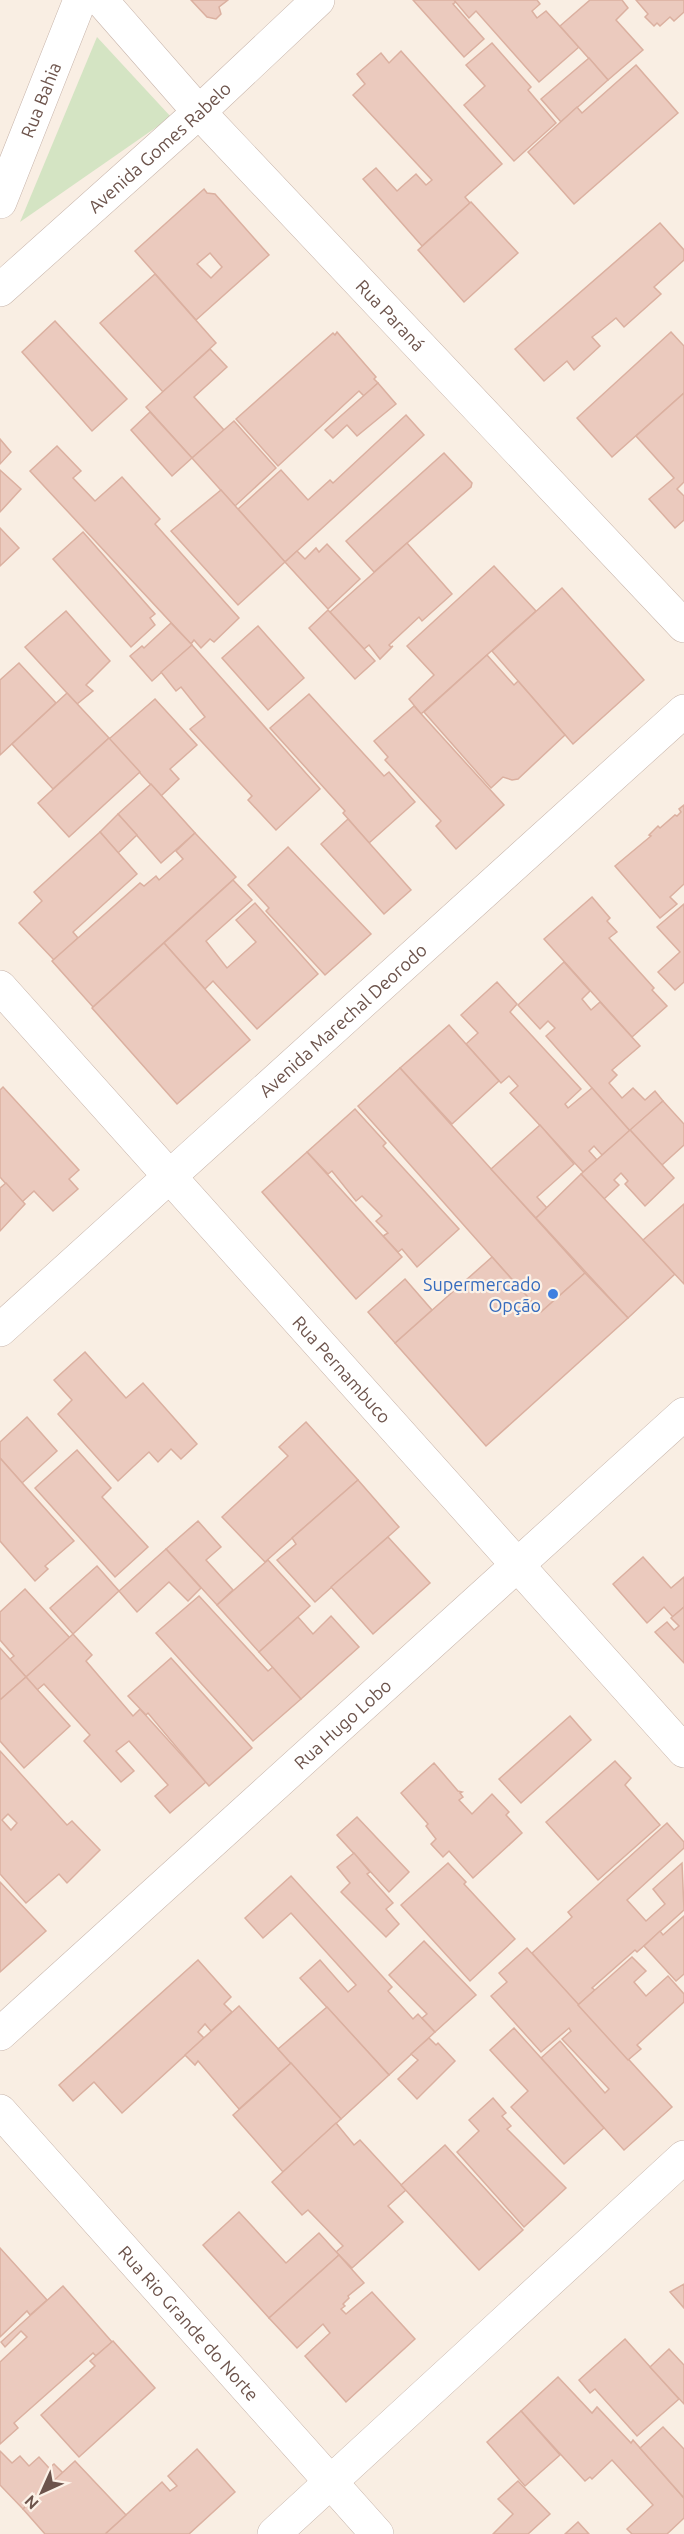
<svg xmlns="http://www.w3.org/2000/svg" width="684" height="2534" font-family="Ubuntu,sans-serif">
	<rect width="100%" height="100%" fill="#f9eee3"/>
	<path fill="#d4e4c3" d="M97 37 171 117 20 222Z"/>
	<g fill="#ebcabe" stroke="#dbb0a0" stroke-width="1.5" fill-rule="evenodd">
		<path d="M191 0H228L219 7 221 14 216 19 207 17Z"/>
		<path d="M413 0H454L456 2 453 4 484 39 464 57Z"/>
		<path d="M454 0H537L540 4 532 11 537 18 546 11 579 47 539 82 476 11 469 18Z"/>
		<path d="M590 0H622L628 8 616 20 643 50 608 80 560 26Z"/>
		<path d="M636 0H684V12L674 21 670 17 660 26 657 23 654 26 645 17 648 14Z"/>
		<path d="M492 43 531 87 528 90 556 123 514 161 464 105 485 86 466 65Z"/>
		<path d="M401 51 502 164 465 197 470 203 422 246 363 179 376 168 397 191 416 174 426 185 432 180 353 95 365 84 357 74 381 53 389 63Z"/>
		<path d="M589 58 608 80 561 122 541 99Z"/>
		<path d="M636 65 678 113 574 204 528 152 577 107 582 113Z"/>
		<path d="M204 189 207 193 215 194 269 255 196 320 135 251ZM210 253 222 267 211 278 197 264Z"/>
		<path d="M471 202 518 253 464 302 418 250Z"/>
		<path d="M660 223 684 250V260L654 287 661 294 624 327 616 318 600 331 592 337 600 346 574 370 567 361 544 381 515 349Z"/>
		<path d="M155 274 216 343 163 392 100 323Z"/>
		<path d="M55 321 127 399 92 431 22 352Z"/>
		<path d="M337 332 376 377 374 379 378 383 364 396 359 391 278 466 236 419 333 333 335 335Z"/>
		<path d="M671 332 684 346V393L612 457 577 418Z"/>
		<path d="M210 349 227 367 194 397 224 430 192 458 146 407Z"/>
		<path d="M378 383 396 404 357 436 347 425 333 438 325 430Z"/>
		<path d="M684 393V482L677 489 684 496V520L675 528 649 499 674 478 636 436Z"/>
		<path d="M150 412 192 458 172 476 131 430Z"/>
		<path d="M406 415 424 435 285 562 238 509 281 470 308 500 330 480 333 483Z"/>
		<path d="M234 421 276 468 235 506 192 458Z"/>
		<path d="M0 439 11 452 0 464Z"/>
		<path d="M57 446 81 471 73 478 95 501 122 477 160 519 155 524 239 618 214 642 210 639 201 648 194 640 191 644 30 471Z"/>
		<path d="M444 453 472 483 471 487 374 572 346 541Z"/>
		<path d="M0 470 21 489 0 512Z"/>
		<path d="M221 490 285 562 238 605 171 531Z"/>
		<path d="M0 528 19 548 0 566Z"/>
		<path d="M83 532 155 614 150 618 155 625 131 647 53 559Z"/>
		<path d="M407 543 452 594 422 621 419 617 389 645 391 647 393 646 380 659 369 645 364 649 330 612Z"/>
		<path d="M327 544 360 579 328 609 285 562 297 551 305 559 316 548 319 552Z"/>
		<path d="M494 566 536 611 421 714 409 699 434 675 407 646Z"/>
		<path d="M562 588 644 680 573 744 492 651Z"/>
		<path d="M328 610 375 661 355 679 309 628Z"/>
		<path d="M66 611 110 661 86 685 93 691 77 704 25 647Z"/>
		<path d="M171 623 192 645 152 681 130 656 142 646 144 648Z"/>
		<path d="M258 626 304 678 268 710 222 658Z"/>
		<path d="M192 645 320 789 276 830 248 800 252 796 190 729 205 717 181 687 176 691 161 672Z"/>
		<path d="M487 655 514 685 518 681 565 735 518 779 512 780 503 777 491 788 424 712Z"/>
		<path d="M19 663 56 703 0 755V680Z"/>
		<path d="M67 693 109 738 53 789 12 744Z"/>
		<path d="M309 694 384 776 389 772 415 802 369 843 343 813 345 811 270 728Z"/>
		<path d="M155 699 197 745 170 769 179 779 161 796 109 739Z"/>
		<path d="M414 706 504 805 456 849 436 826 441 821 385 760 388 757 374 741Z"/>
		<path d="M109 738 140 772 69 837 38 803Z"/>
		<path d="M151 784 195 833 161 863 118 814Z"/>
		<path d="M684 805V884L670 897 677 904 660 918 615 866 651 836 649 835 658 826 660 828 675 815 677 816 681 812 679 809Z"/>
		<path d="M118 814 137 835 118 853 100 832Z"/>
		<path d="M348 819 411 890 384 914 321 844Z"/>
		<path d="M100 832 137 874 73 932 78 938 54 960 19 923 42 901 34 892Z"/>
		<path d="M195 833 236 877 93 1007 52 961 140 883 144 886 156 876 159 880 183 859 176 851Z"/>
		<path d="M288 847 371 934 325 975 266 911 269 908 248 885Z"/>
		<path d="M233 880 252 900 206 941 227 968 256 942 236 920 255 903 318 974 257 1029 213 981 205 989 164 943Z"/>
		<path d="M592 897 610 918 607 921 617 932 609 938 654 988 652 990 667 1006 632 1037 544 939Z"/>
		<path d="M684 904V982L675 990 658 972 680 952 657 927Z"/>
		<path d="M164 943 250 1040 177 1104 92 1008Z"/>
		<path d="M564 962 590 991 582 999 591 1010 600 1002 640 1046 612 1070 617 1075 609 1083 622 1098 633 1088 645 1100 655 1091 663 1101 630 1131 546 1036 555 1028 548 1021 540 1029 518 1005Z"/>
		<path d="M497 982 517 1004 510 1012 581 1089 565 1104 568 1108 592 1088 630 1131 602 1155 594 1146 589 1151 597 1160 583 1172 510 1093 518 1086 509 1076 501 1083 466 1044 478 1033 461 1015Z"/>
		<path d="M449 1025 499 1081 452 1124 400 1068Z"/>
		<path d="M400 1068 585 1273 541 1312 358 1106Z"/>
		<path d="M3 1087 79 1170 69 1179 78 1189 53 1211 34 1191 22 1202 0 1177V1090Z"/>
		<path d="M663 1101 684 1124V1145L662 1165 630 1130Z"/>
		<path d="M355 1109 386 1143 383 1146 459 1229 417 1267 402 1249 398 1252 383 1236 388 1233 376 1221 382 1216 362 1196 356 1201 332 1171 328 1174 307 1152Z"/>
		<path d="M540 1125 574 1164 537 1197 547 1208 536 1218 491 1169Z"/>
		<path d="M630 1130 674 1178 645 1206 625 1184 628 1181 621 1173 614 1180 619 1185 604 1199 581 1174Z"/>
		<path d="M307 1152 402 1257 356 1299 262 1192Z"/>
		<path d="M581 1174 675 1274 628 1318 536 1218Z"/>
		<path d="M6 1183 25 1204 0 1231V1188Z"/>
		<path d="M684 1204V1284L643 1240Z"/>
		<path d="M492 1257 541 1312 585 1273 628 1318 486 1446 395 1343Z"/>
		<path d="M405 1279 432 1310 395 1343 368 1312Z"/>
		<path d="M85 1352 126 1398 143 1383 197 1444 181 1459 171 1449 158 1462 149 1452 118 1481 58 1414 72 1400 54 1380Z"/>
		<path d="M27 1417 57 1451 22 1483 0 1458V1442Z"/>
		<path d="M306 1422 358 1480 265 1562 222 1517 288 1456 279 1447Z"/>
		<path d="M77 1450 111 1488 102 1497 148 1547 115 1577 35 1488Z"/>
		<path d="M0 1458 74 1541 45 1566 48 1569 35 1581 0 1541Z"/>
		<path d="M358 1480 399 1527 315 1602 277 1560 296 1544 292 1538Z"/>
		<path d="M198 1521 221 1547 206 1560 233 1590 217 1605 166 1549Z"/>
		<path d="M388 1537 430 1583 373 1634 331 1587Z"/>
		<path d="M166 1549 201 1588 188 1601 169 1582 137 1612 119 1591Z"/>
		<path d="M643 1557 671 1588 684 1577V1607L673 1617 664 1607 647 1623 613 1584Z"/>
		<path d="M268 1560 310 1606 259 1652 217 1605Z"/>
		<path d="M97 1566 119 1591 73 1634 50 1608Z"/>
		<path d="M25 1589 70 1638 26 1677 10 1659 14 1656 0 1640V1612Z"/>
		<path d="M199 1596 268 1671 273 1667 301 1699 253 1741 156 1633Z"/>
		<path d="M684 1607V1663L655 1632 667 1622 674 1630 679 1626 671 1618Z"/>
		<path d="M331 1616 359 1647 301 1699 259 1652 298 1617 313 1634Z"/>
		<path d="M73 1634 92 1655 86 1661 133 1716 140 1709 206 1782 170 1813 155 1796 168 1785 129 1741 116 1751 134 1771 121 1782 84 1741 90 1735 44 1684 37 1690 26 1677Z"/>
		<path d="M0 1648 26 1677 0 1700Z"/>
		<path d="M171 1658 252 1748 209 1786 148 1713 146 1715 128 1696Z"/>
		<path d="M26 1677 70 1726 24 1768 0 1741V1700Z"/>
		<path d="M570 1716 591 1740 521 1803 499 1779Z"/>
		<path d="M0 1751 67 1825 72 1821 100 1850 67 1883 59 1874 26 1903 0 1874ZM8 1814 17 1823 11 1830 2 1820Z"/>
		<path d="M615 1761 631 1778 625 1785 660 1825 598 1880 546 1822Z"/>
		<path d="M434 1763 458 1791 462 1792 460 1793 463 1797 459 1800 472 1814 492 1794 509 1812 506 1815 522 1833 473 1878 449 1851 443 1857 431 1844 436 1839 426 1826 428 1824 401 1793Z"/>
		<path d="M357 1817 409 1872 389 1892 337 1835Z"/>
		<path d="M667 1823 684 1842V1848L627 1900 646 1921 665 1904 653 1889 682 1863 684 1910 637 1952 635 1950 592 1988 595 1990 578 2005 532 1953 572 1917 568 1912Z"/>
		<path d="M354 1853 370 1872 367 1874 393 1903 386 1909 399 1924 386 1937 341 1892 350 1883 337 1867Z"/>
		<path d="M448 1863 466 1882 464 1884 515 1939 470 1981 401 1905Z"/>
		<path d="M291 1876 392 1987 388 1991 413 2019 418 2014 435 2032 389 2075 300 1978 320 1960 348 1992 356 1985 291 1913 263 1938 245 1918Z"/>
		<path d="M0 1882 46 1931 0 1972Z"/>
		<path d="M684 1916V1974L676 1981 644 1946 660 1931 663 1935Z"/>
		<path d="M424 1941 476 1995 435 2032 422 2018 427 2014 389 1975Z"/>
		<path d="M527 1948 672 2107 624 2150 541 2058 560 2041 605 2093 609 2089 562 2039 571 2031 569 2028 541 2052 491 1996 507 1982 499 1973Z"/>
		<path d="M632 1957 646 1971 634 1982 646 1996 668 1976 684 1994V2002L637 2045 641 2049 628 2060 578 2005Z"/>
		<path d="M198 1960 231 1997 224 2004 232 2012 211 2031 205 2024 198 2032 204 2038 122 2113 94 2082 73 2101 59 2085Z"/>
		<path d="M239 2006 291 2063 239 2109 198 2061 195 2065 185 2055Z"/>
		<path d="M327 2007 389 2075 341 2119 278 2049Z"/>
		<path d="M514 2028 604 2128 564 2164 511 2107 528 2091 490 2050Z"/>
		<path d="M429 2038 436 2045 438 2043 455 2061 417 2099 398 2079 418 2060 411 2054Z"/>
		<path d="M291 2063 341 2119 283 2172 233 2115Z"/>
		<path d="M493 2098 506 2113 502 2116 511 2126 507 2129 566 2188 524 2227 457 2152 479 2131 469 2120Z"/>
		<path d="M336 2123 354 2145 360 2140 406 2190 388 2206 403 2222 352 2268 336 2252 343 2246 308 2210 302 2215 272 2182Z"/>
		<path d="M445 2145 523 2230 479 2270 401 2185Z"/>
		<path d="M239 2212 286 2263 319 2233 339 2255 269 2318 203 2245Z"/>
		<path d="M0 2248 47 2300 30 2315 27 2311 0 2337Z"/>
		<path d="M339 2255 364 2283 348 2296 349 2298 343 2304 345 2306 341 2309 346 2314 372 2292 415 2339 346 2402 305 2356 330 2333 323 2324 297 2348 269 2318Z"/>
		<path d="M684 2284V2308L670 2292Z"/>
		<path d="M63 2286 112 2342 96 2356 93 2353 14 2423 18 2428 0 2444V2362L27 2337 21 2331 5 2347 1 2342Z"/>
		<path d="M625 2339 679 2399 637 2436 595 2389 590 2393 579 2380Z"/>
		<path d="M113 2341 155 2388 79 2457 41 2415 95 2366 90 2361Z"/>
		<path d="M669 2349 684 2365V2404L650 2367Z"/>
		<path d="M558 2377 592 2413 597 2407 631 2443 633 2440 684 2498V2518L667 2534H632L627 2529 653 2505 612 2460 592 2479 590 2477 585 2481 521 2411Z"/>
		<path d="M521 2411 560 2455 525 2486 487 2442Z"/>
		<path d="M663 2427 684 2449V2498L640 2448Z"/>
		<path d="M197 2449 235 2492 189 2534H105L162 2482 170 2491 177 2486 168 2476Z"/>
		<path d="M0 2451 12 2463 20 2456 29 2466 39 2457 49 2468 54 2464 63 2473 23 2509 0 2485Z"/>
		<path d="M75 2461 126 2515 105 2534H45L23 2509Z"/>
		<path d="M518 2481 550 2514 528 2534H493L513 2514 498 2499Z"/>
		<path d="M578 2522 589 2534H565Z"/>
	</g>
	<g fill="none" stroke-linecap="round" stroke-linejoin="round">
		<defs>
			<g id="minor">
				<path id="s1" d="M101 0 199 112 684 626"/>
				<path id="s2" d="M0 202 80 0"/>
				<path id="s3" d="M0 290 199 112 318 0"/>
				<path id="s4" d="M0 987 684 1751"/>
				<path id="s5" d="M0 1330 684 711"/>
				<path id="s6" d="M0 2034 684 1414"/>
				<path id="s7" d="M0 2111 377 2534"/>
				<path d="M274 2534 684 2157"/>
			</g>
		</defs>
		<use href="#minor" stroke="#c8b5ab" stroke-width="34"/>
		<use href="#minor" stroke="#fff" stroke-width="33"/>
	</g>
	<circle fill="#3f7fe0" stroke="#fcf2e8" stroke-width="2" cx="553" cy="1294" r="6"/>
	<g text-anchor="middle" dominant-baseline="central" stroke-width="4.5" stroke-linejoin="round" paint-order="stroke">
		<g font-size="18" fill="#6d544c" stroke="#fcf2e8">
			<text stroke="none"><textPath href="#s2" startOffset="110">Rua Bahia</textPath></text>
			<text stroke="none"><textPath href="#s3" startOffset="214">Avenida Gomes Rabelo</textPath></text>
			<text stroke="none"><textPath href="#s1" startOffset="428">Rua Paraná</textPath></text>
			<text stroke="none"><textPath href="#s5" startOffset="462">Avenida Marechal Deorodo</textPath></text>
			<text stroke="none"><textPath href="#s4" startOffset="513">Rua Pernambuco</textPath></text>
			<text stroke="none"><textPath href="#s6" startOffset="462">Rua Hugo Lobo</textPath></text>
			<text stroke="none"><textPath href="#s7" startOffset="284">Rua Rio Grande do Norte</textPath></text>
		</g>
		<g font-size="18" fill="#366cbe" stroke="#fcf2e8" text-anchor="end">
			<text x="541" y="1284">Supermercado<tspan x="541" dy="21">Opção</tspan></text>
		</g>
	</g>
	<g transform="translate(42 2492) rotate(225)" stroke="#fcf2e8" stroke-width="4.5" paint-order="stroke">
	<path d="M0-4.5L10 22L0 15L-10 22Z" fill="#6d544c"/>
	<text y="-9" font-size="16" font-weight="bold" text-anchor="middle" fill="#6d544c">N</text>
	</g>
</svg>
